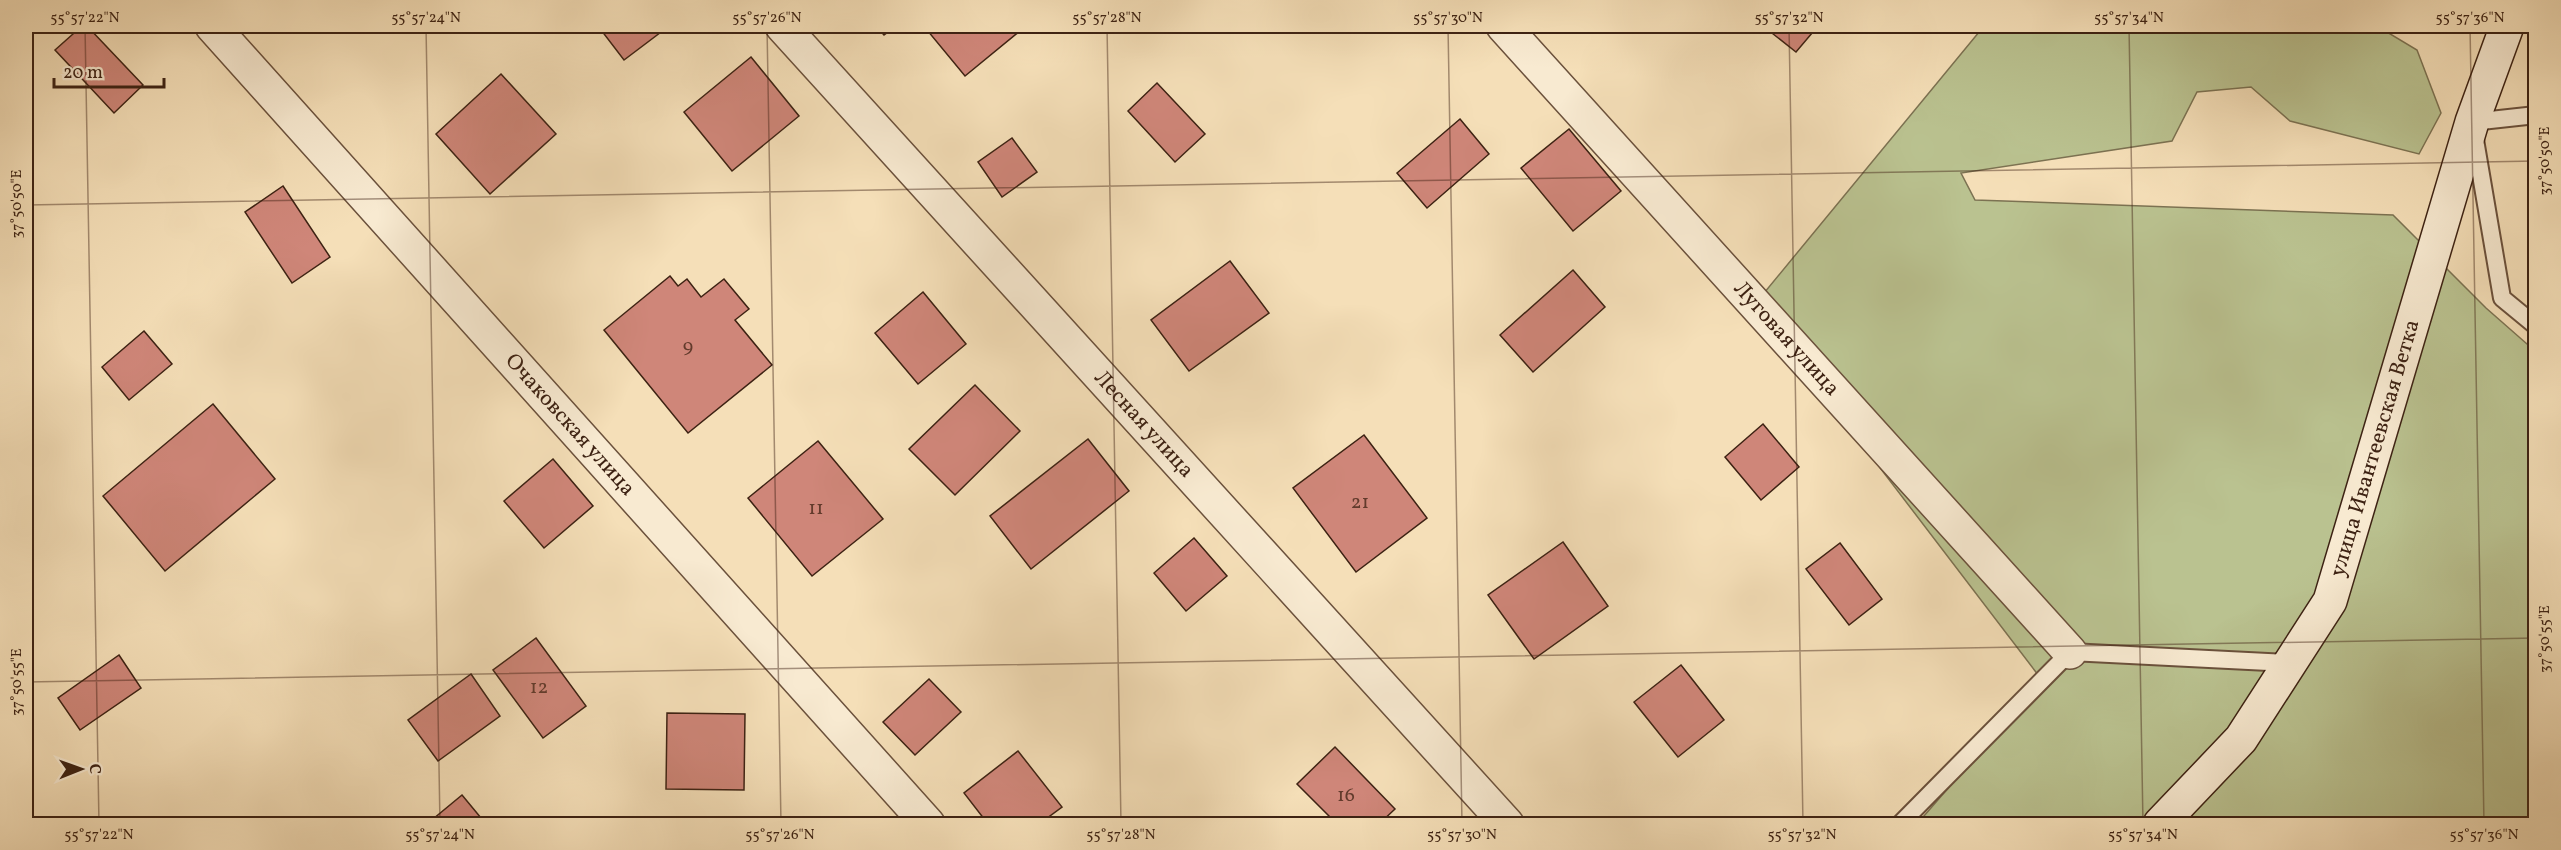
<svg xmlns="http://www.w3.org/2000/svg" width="2561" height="850" font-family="Vollkorn,serif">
	<rect width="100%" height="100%" fill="#f5dfb8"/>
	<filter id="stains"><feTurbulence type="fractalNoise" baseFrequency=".00333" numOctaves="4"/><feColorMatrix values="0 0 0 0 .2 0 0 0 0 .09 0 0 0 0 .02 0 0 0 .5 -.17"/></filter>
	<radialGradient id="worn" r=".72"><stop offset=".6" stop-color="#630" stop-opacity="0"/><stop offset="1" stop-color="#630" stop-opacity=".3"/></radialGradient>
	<path fill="#bac290" stroke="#7c7252" stroke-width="1.5" d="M1984 26H2377L2417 50 2441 113 2419 154 2290 121 2251 87 2197 92 2172 141 1961 173 1975 200 2393 215 2486 308 2535 351V824H1917L2042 680 1755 304Z"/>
	<g fill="#cf8679" stroke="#3d2213" stroke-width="1.5">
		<path d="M82 26H87L143 85 114 113 55 50Z"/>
		<path d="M598 26H669L624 60Z"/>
		<path d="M876 26H896L884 35Z"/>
		<path d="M933 26H1026L965 76 927 30Z"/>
		<path d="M1763 26H1818L1796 52Z"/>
		<path d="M751 57 799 116 732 171 684 112Z"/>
		<path d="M501 74 556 134 490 194 436 134Z"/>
		<path d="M1157 83 1205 134 1175 162 1128 111Z"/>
		<path d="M1460 119 1489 154 1427 208 1397 173Z"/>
		<path d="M1569 129 1621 191 1573 231 1521 168Z"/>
		<path d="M1012 138 1037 172 1002 197 978 162Z"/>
		<path d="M283 186 330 257 292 283 245 212Z"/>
		<path d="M1230 261 1269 313 1189 371 1151 320Z"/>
		<path d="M1573 270 1605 307 1533 372 1500 335Z"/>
		<path d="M670 276 678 286 687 279 701 297 724 279 749 309 735 320 772 365 688 433 604 330Z"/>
		<path d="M923 292 966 344 918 384 875 333Z"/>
		<path d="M144 331 172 364 129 400 102 367Z"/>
		<path d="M975 385 1020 431 955 495 909 449Z"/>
		<path d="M213 404 275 479 165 571 103 496Z"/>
		<path d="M1763 424 1799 467 1761 500 1725 457Z"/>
		<path d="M1364 435 1427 518 1356 572 1293 488Z"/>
		<path d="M1088 439 1129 491 1031 569 990 516Z"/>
		<path d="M818 441 883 519 812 576 748 498Z"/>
		<path d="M553 459 593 506 544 548 504 501Z"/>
		<path d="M1194 538 1227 576 1186 611 1154 573Z"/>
		<path d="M1563 542 1608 606 1534 659 1488 595Z"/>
		<path d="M1840 543 1882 599 1849 625 1806 569Z"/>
		<path d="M536 638 586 706 543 738 493 670Z"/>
		<path d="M119 655 141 688 80 730 58 698Z"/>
		<path d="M1681 665 1724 720 1678 757 1634 702Z"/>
		<path d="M471 674 500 716 438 761 408 720Z"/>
		<path d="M929 679 961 712 915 755 883 722Z"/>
		<path d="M667 713 745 714 744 790 666 789Z"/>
		<path d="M1335 747 1395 809 1379 824H1337L1297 784Z"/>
		<path d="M1018 751 1062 807 1039 824H988L964 793Z"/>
		<path d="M462 795 486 824H427Z"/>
	</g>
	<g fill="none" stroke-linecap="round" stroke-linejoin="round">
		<defs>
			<g id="service">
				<path d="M2536 115 2472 122 2502 298 2536 326"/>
				<path d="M1900 824 2070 652 2290 663"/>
			</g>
			<g id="minor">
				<path id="s1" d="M212 26 928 824"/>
				<path id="s2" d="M782 26 1507 824"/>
				<path id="s3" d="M1503 26 2070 652"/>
			</g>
			<g id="secondary">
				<path id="s4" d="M2160 824 2241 739 2330 601 2472 122 2507 26"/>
			</g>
		</defs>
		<use href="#service" stroke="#6b513c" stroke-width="20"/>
		<use href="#minor" stroke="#6b513c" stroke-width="36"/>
		<use href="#secondary" stroke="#3d2213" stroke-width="36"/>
		<use href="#service" stroke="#f8ead1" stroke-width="16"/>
		<use href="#minor" stroke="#f8ead1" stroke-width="33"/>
		<use href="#secondary" stroke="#f8ead1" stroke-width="33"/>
	</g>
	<path fill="none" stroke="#3d2213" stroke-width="1.5" stroke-opacity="0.45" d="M85 26 99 824M426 26 440 824M767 26 781 824M1107 26 1121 824M1448 26 1462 824M1789 26 1803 824M2129 26 2143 824M2470 26 2484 824M26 205 2536 161M26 682 2536 638"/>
	<g text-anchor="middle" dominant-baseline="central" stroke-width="4.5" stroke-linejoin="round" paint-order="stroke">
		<g font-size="20" fill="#623b2c">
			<text x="688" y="347">9</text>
			<text x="1360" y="503">21</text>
			<text x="816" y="509">11</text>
			<text x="539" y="688">12</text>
			<text x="1346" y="796">16</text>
		</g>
		<g font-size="22" fill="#3d2213" stroke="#f8ead1">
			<text stroke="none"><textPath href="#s3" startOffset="422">Луговая улица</textPath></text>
			<text stroke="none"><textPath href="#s1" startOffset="536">Очаковская улица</textPath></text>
			<text stroke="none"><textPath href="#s2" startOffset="538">Лесная улица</textPath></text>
			<text stroke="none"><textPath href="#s4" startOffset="441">улица Ивантеевская Ветка</textPath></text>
		</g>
	</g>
	<rect width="2561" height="850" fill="none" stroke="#f5dfb8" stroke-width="66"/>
	<g transform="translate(81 769) rotate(89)" stroke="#f8ead1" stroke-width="4.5" paint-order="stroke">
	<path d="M0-4.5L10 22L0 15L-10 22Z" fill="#3d2213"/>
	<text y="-9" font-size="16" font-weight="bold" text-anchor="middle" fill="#3d2213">С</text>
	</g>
	<path d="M54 78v9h110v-9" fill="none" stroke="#3d2213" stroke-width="3"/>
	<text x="63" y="78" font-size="18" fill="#3d2213" stroke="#f8ead1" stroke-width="4.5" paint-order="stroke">20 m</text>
	<rect x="33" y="33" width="2495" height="784" fill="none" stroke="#3d2213" stroke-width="2"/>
	<g font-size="15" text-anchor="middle" fill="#3d2213">
		<text x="85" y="22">55°57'22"N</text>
		<text x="426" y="22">55°57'24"N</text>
		<text x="767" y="22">55°57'26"N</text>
		<text x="1107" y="22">55°57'28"N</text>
		<text x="1448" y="22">55°57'30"N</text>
		<text x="1789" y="22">55°57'32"N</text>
		<text x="2129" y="22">55°57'34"N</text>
		<text x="2470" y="22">55°57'36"N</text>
		<text transform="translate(2544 161) rotate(-90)" y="5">37°50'50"E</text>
		<text transform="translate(16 204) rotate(-90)" y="5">37°50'50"E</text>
		<text transform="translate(2544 639) rotate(-90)" y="5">37°50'55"E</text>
		<text transform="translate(16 682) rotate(-90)" y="5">37°50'55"E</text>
		<text x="99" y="839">55°57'22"N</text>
		<text x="440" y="839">55°57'24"N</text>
		<text x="780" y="839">55°57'26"N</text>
		<text x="1121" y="839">55°57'28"N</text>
		<text x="1462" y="839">55°57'30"N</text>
		<text x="1802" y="839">55°57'32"N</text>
		<text x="2143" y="839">55°57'34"N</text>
		<text x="2484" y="839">55°57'36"N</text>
	</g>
	<rect width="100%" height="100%" filter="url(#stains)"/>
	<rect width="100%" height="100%" fill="url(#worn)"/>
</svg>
